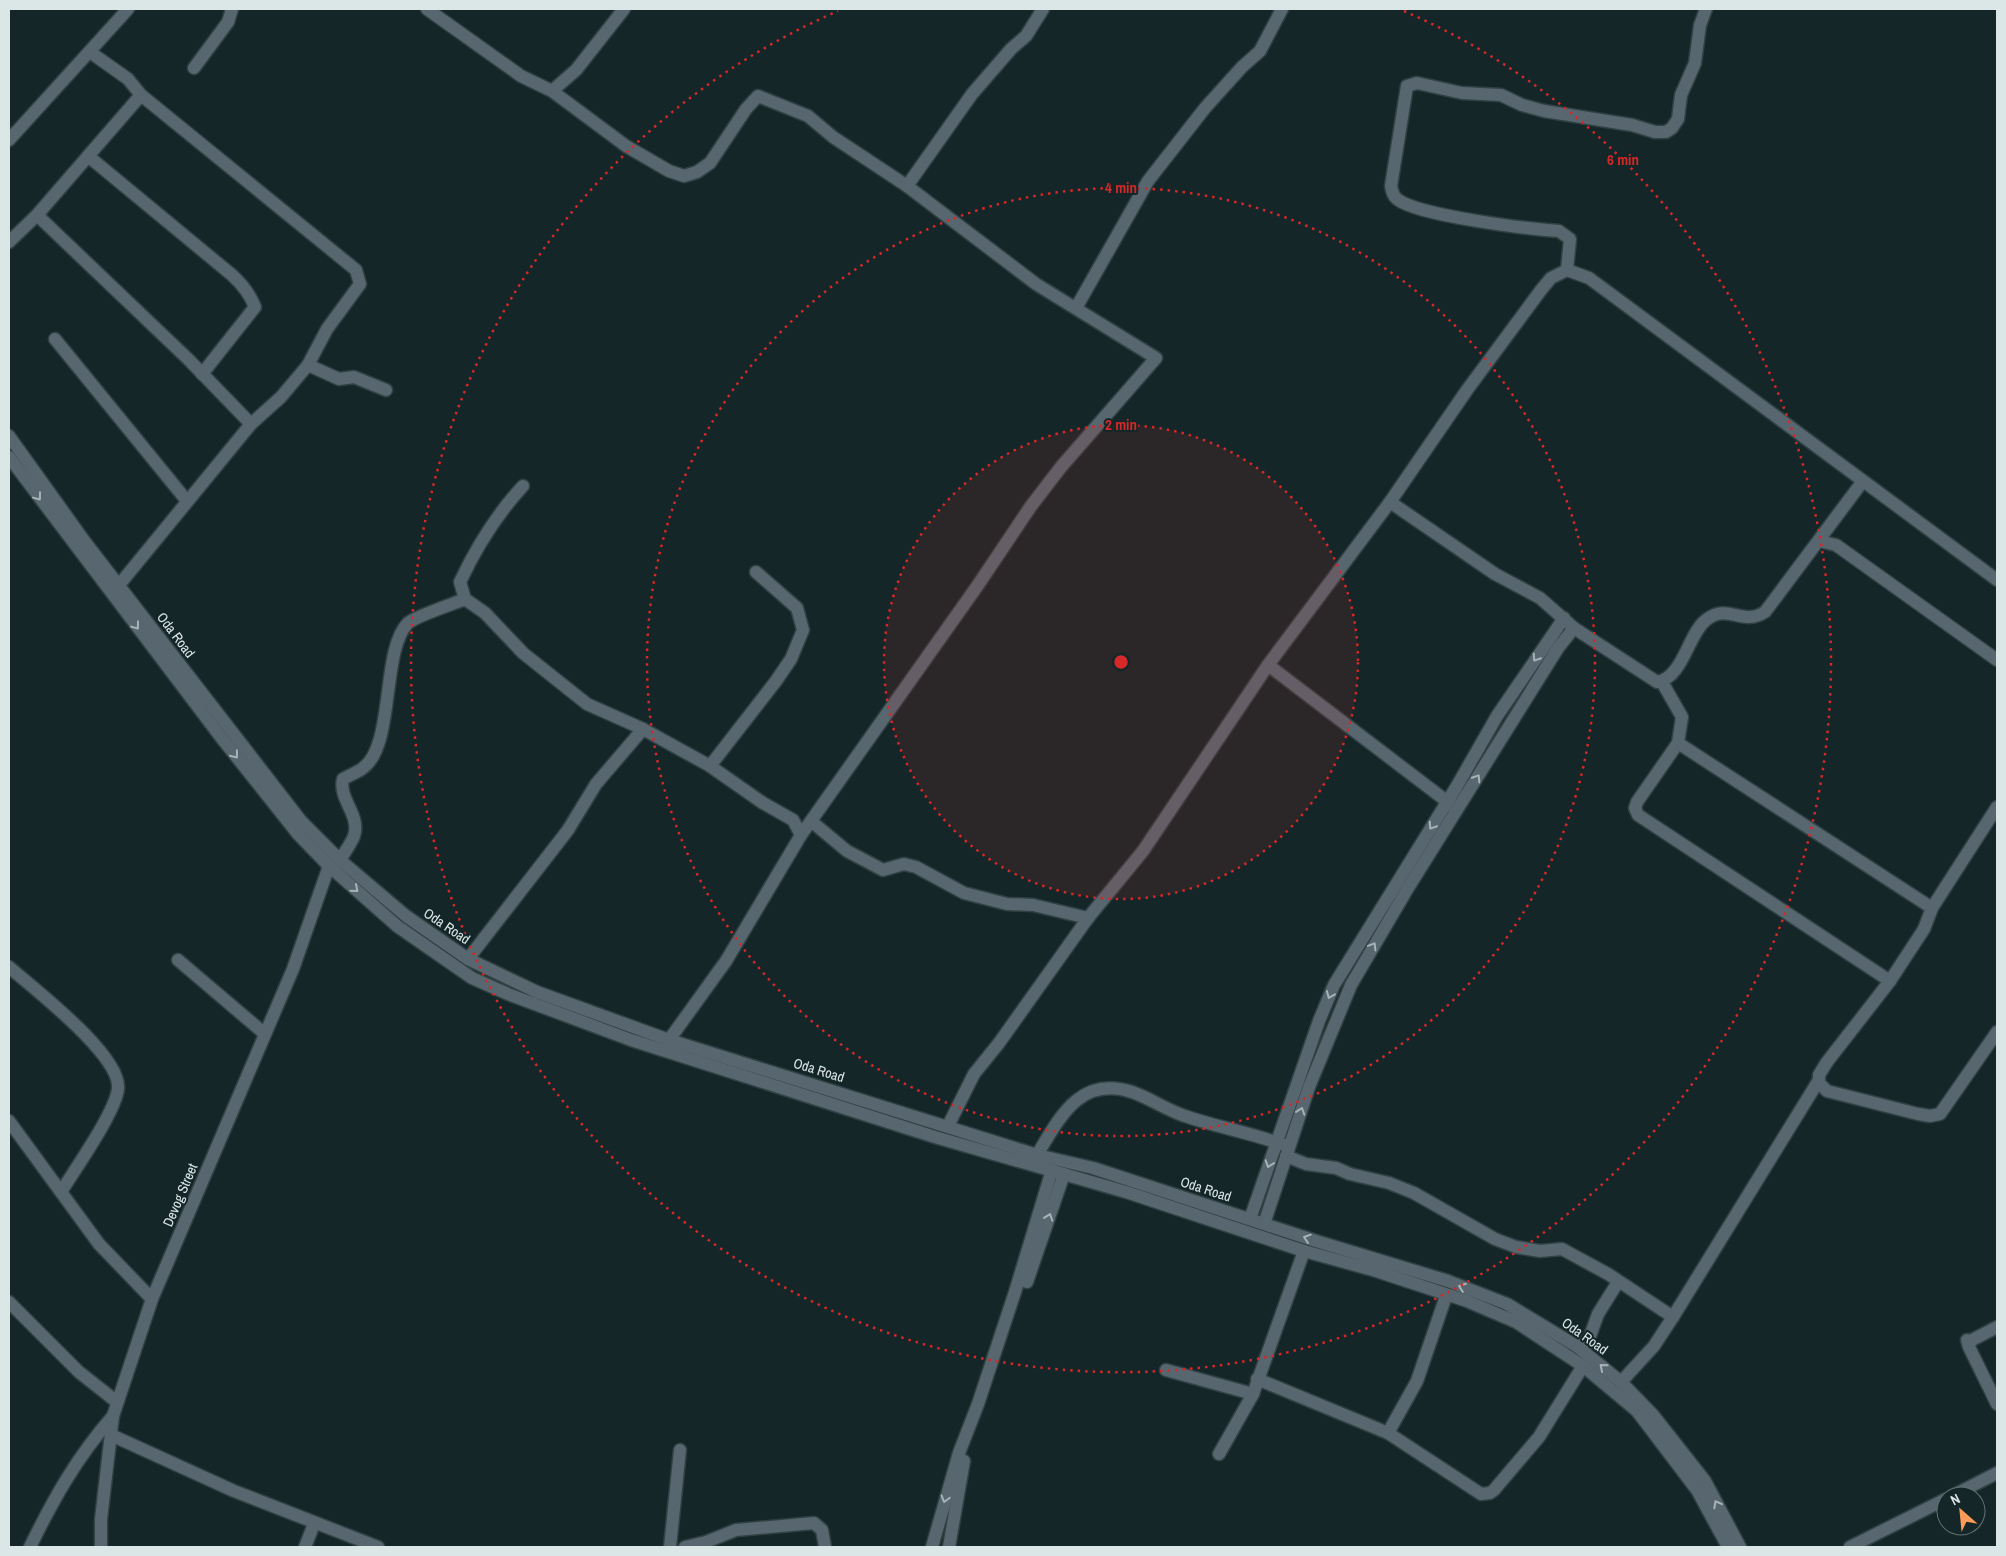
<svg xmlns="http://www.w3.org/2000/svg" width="2006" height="1556" font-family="'Archivo Narrow',sans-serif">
	<rect width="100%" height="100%" fill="#142628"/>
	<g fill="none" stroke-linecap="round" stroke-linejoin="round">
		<defs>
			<g id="minor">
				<path d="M427 9 521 76 552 91 576 70 624 9"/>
				<path d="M90 52 128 79 141 95 356 270 360 284 327 329 308 365 281 397 251 424"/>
				<path d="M194 68 228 22 232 9"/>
				<path d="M552 91 626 146 669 171 684 176 697 172 710 163 746 109 758 96 808 116 833 137 907 186 1036 284 1156 358 1061 467 1031 506 978 585 801 835 726 961 669 1040"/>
				<path d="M9 140 128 9"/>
				<path d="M88 156 232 275C243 285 250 294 255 307L202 374"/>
				<path d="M907 186 972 94 1011 49 1026 36 1043 9"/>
				<path d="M37 215 188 359 251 424 119 585"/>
				<path d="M9 242 37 215 141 95"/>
				<path d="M1567 270 1570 239 1559 231C1530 229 1418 216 1397 199 1393 196 1392 191 1391 186L1407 86 1417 83 1462 93 1501 95 1522 105 1544 111 1632 125 1655 132H1666L1672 128 1678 119 1681 95 1695 63 1700 25 1706 9"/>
				<path d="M1076 308 1148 181 1205 108 1242 67 1260 51 1282 9"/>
				<path d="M55 339 187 501"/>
				<path d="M308 365 339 379 354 377 386 390"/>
				<path d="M9 436 85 542 301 821 340 860 406 916 468 959 537 992 669 1040 1037 1155 1093 1168 1316 1241 1448 1281 1507 1304 1578 1347 1621 1382 1653 1415 1705 1481 1740 1547"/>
				<path d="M9 457 220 736 298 834 329 866 397 926 472 978 508 994 631 1040 935 1137 1126 1192 1304 1251 1373 1270 1467 1301 1516 1322 1583 1366 1637 1411 1697 1490 1728 1547"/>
				<path d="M523 486C497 514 476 548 460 582L465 599 485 613 523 653 587 704 643 729 710 766 763 803 793 820 801 835"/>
				<path d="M1390 502 1495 574 1540 598 1574 628 1657 682C1683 678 1688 634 1706 620 1729 602 1741 627 1765 612L1863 481"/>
				<path d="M1819 541 1836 545 1997 660"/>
				<path d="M1268 665 1453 806"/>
				<path d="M1662 682 1682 717 1678 743 1637 802 1635 808 1638 815 1890 981"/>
				<path d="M1678 743 1932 908"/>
				<path d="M710 766 776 681 791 659 803 630 797 608 756 572"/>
				<path d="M1997 807 1932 908 1924 929 1890 981 1827 1062 1819 1075V1083L1827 1091 1918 1114 1930 1116 1940 1114 1997 1032"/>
				<path d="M811 821 847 851 883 870 904 864 916 867 964 893 1007 904 1033 905 1088 918"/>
				<path d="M340 860C344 853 351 844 354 836 361 815 338 799 343 779 349 775 357 773 363 768 395 745 381 650 408 623 416 616 453 604 465 599"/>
				<path d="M468 959 568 830 596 784 643 729"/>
				<path d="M178 960 265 1034"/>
				<path d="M9 967C33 988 122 1056 118 1089 115 1113 75 1169 61 1192"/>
				<path d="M9 1121 99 1244 152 1299"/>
				<path d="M948 1126 974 1074 999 1043 1088 918 1143 851 1268 665 1390 502 1467 390 1541 290 1551 278 1567 270 1589 278 1997 580"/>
				<path d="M1037 1155C1060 1117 1080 1075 1132 1092 1150 1098 1166 1110 1185 1116 1217 1127 1252 1133 1284 1145"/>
				<path d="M1286 1156 1306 1164 1336 1168 1350 1174 1389 1183 1414 1193 1495 1239 1516 1247 1540 1251 1562 1249 1608 1274 1673 1317"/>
				<path d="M1250 1219 1319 1021 1334 985 1457 786 1497 716 1564 618"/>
				<path d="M1264 1224 1309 1087 1351 985 1408 888 1558 648 1574 628"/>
				<path d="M1027 1282 1064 1174"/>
				<path d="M9 1302 79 1372 117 1402"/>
				<path d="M1997 1327 1972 1340 1969 1345 1967 1340 1969 1347 1997 1404"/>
				<path d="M1578 1347 1589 1339 1598 1314 1618 1282"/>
				<path d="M1166 1370 1253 1394"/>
				<path d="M1257 1379 1388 1433 1481 1494 1490 1493 1494 1490 1539 1437 1583 1366"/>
				<path d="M1621 1382 1654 1346 1673 1317 1819 1080"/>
				<path d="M1388 1433 1417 1381 1446 1296"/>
				<path d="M111 1435 234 1491 378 1547"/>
				<path d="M1219 1454 1253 1394 1304 1251"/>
				<path d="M1952 1496 1997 1473"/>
				<path d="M30 1547C54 1498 77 1457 113 1416"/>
				<path d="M101 1547V1519L113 1416 152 1299 293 969 329 866"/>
				<path d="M305 1547 314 1524"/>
				<path d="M670 1547 680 1450"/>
				<path d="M685 1547 706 1542 736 1530 814 1523 822 1530 825 1547"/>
				<path d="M932 1547 959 1453 978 1404 1015 1292 1052 1170"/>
				<path d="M949 1547 964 1461"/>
				<path d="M1850 1547 1946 1499"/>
			</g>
		</defs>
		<use href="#minor" stroke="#304143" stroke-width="15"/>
		<use href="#minor" stroke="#57666f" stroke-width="12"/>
	</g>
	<defs><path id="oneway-chevron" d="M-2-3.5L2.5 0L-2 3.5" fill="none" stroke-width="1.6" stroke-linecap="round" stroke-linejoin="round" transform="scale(1.25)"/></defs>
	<g stroke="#a6b3b7">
		<use href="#oneway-chevron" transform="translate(38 497) rotate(53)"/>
		<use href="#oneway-chevron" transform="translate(136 626) rotate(53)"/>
		<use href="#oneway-chevron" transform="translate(1536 658) rotate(123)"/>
		<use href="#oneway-chevron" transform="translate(235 755) rotate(52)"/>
		<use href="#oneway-chevron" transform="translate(1477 778) rotate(-58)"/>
		<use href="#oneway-chevron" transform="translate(1432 826) rotate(123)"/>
		<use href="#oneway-chevron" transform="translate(355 889) rotate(41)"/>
		<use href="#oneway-chevron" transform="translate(1373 946) rotate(-59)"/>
		<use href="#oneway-chevron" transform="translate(1330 995) rotate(113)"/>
		<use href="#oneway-chevron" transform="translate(1301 1111) rotate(-71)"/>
		<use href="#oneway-chevron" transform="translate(1269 1164) rotate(109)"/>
		<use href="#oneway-chevron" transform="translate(1049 1217) rotate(-71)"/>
		<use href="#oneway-chevron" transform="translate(1307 1238) rotate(-161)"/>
		<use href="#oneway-chevron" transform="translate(1462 1287) rotate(-160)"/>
		<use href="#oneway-chevron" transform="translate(1603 1367) rotate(-140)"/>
		<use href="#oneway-chevron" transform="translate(945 1499) rotate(106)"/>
		<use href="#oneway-chevron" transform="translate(1717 1504) rotate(-118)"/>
	</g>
	<circle cx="1121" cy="662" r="237" fill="#d62828" fill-opacity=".12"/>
	<g fill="none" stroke="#d62828" stroke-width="2.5" stroke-dasharray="2.5 5">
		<circle cx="1121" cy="662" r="237"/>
		<circle cx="1121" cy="662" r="474"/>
		<path d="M1404 11A710 710 0 1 1 838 11"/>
	</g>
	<g text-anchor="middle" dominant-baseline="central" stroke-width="4" stroke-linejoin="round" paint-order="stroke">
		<g font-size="14" fill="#dbe6e7" stroke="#142628">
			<text transform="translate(176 635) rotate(53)">Oda Road</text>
			<text transform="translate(447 926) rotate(34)">Oda Road</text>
			<text transform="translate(819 1070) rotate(17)">Oda Road</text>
			<text transform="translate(1206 1189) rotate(18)">Oda Road</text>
			<text transform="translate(180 1195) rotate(-67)">Devog Street</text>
			<text transform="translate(1585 1336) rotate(35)">Oda Road</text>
		</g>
	</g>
	<circle cx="1121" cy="662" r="8" fill="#d62828" stroke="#142628" stroke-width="2.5"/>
	<g font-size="15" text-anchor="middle" font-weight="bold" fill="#d62828" stroke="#142628" stroke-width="4" stroke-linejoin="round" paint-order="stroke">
		<text x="1623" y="165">6 min</text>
		<text x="1121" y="193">4 min</text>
		<text x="1121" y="430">2 min</text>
	</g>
	<rect width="2006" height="1556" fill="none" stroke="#dbe6e7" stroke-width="20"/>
	<g transform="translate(1961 1511) rotate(333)"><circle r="24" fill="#142628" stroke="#647374"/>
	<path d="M0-4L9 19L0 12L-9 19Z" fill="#fe9b59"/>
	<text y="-8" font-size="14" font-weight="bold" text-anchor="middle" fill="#dbe6e7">N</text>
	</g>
</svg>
